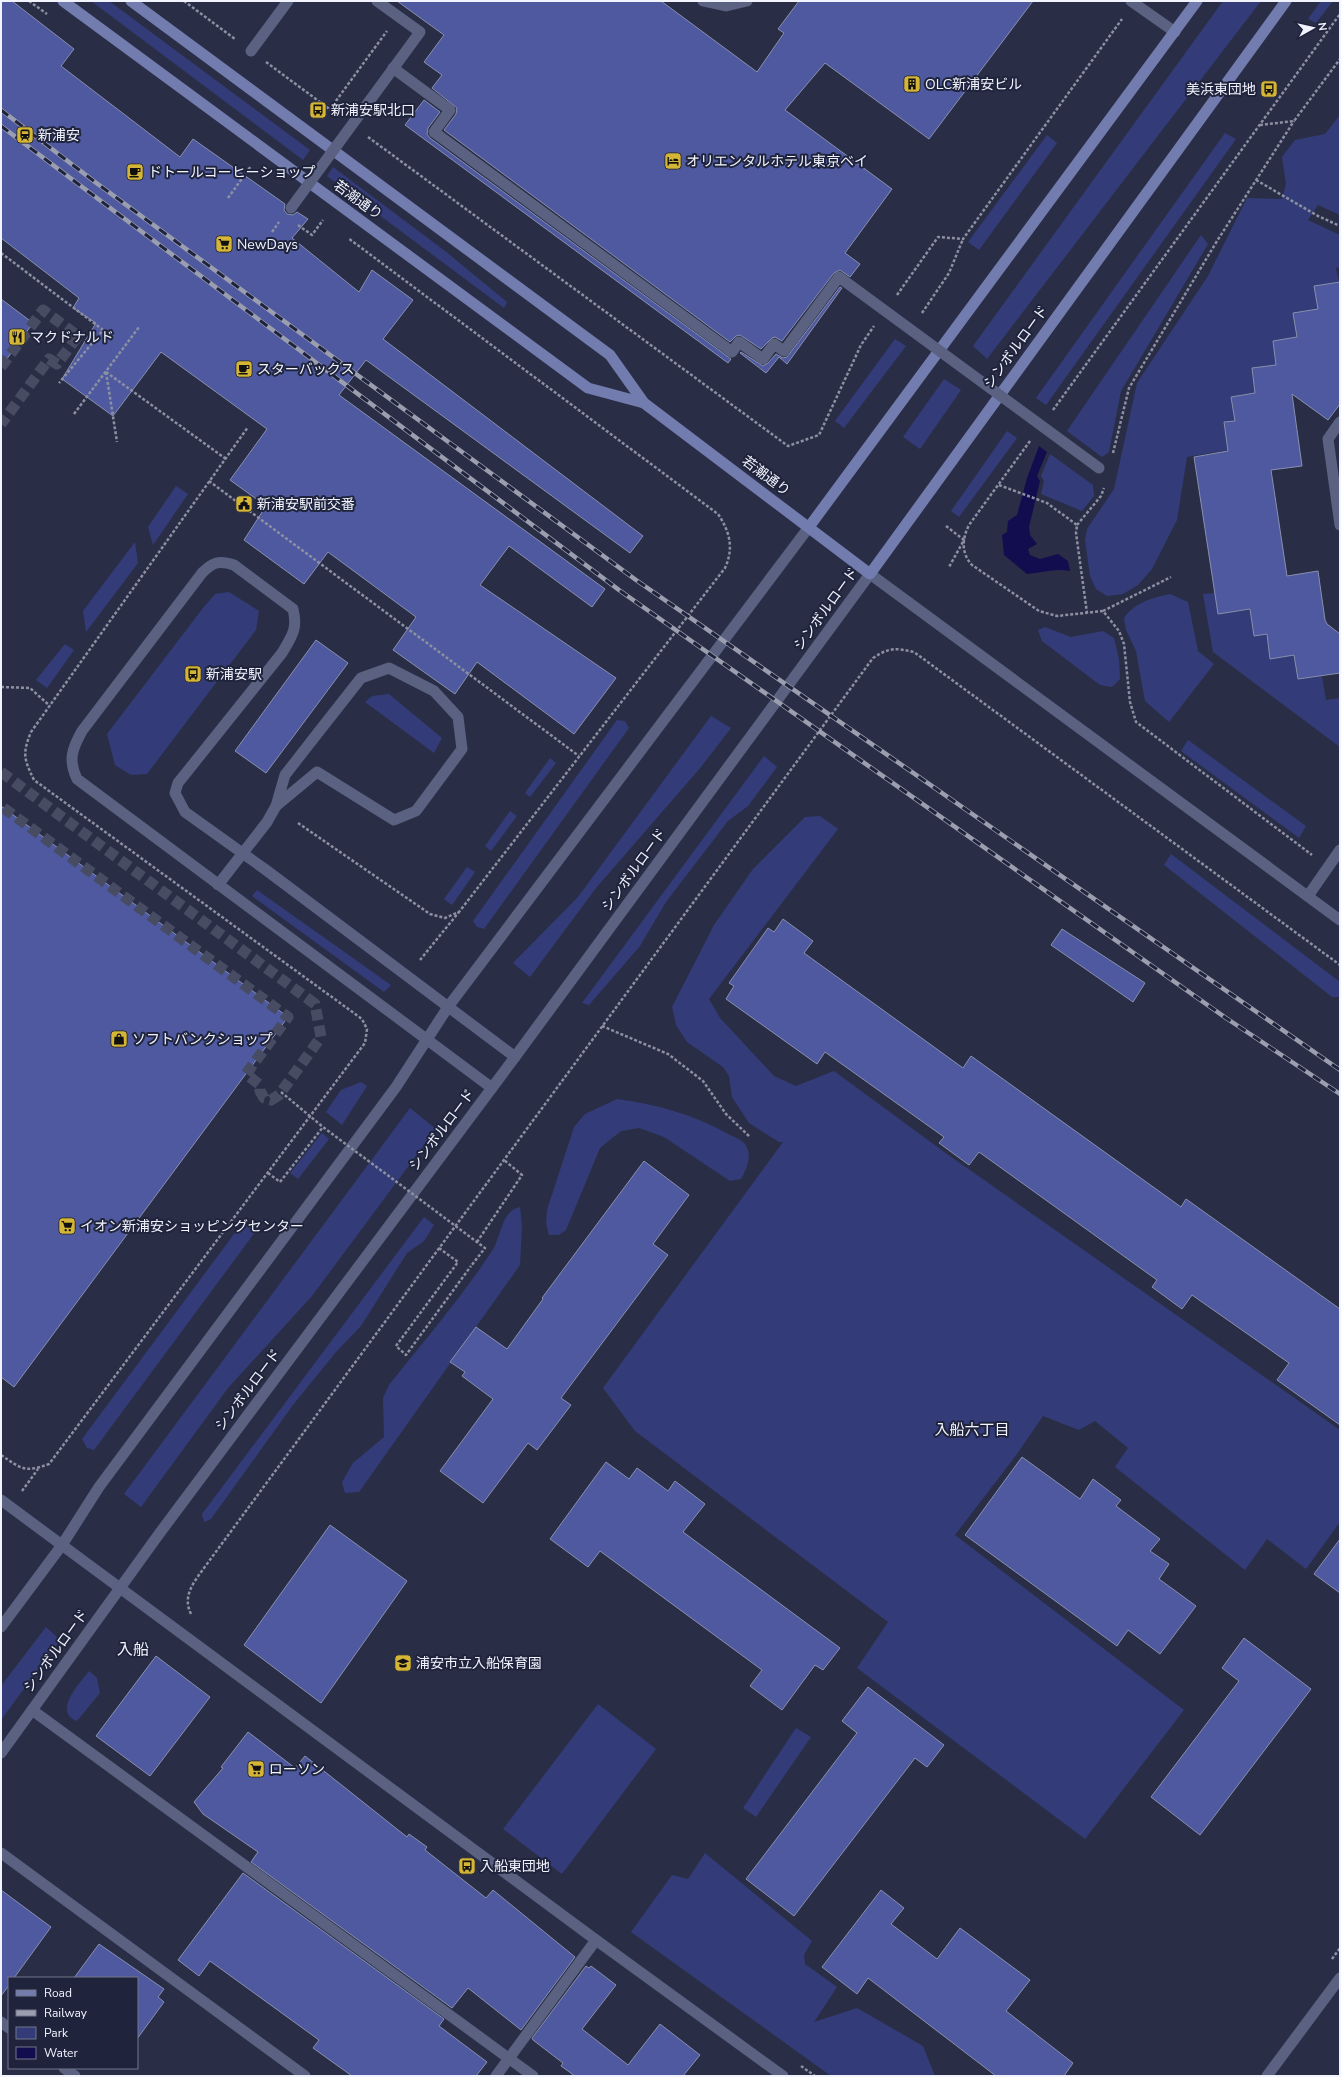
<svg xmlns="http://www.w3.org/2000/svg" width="1341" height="2077" font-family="'Nunito Sans','Noto Sans JP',sans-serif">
	<rect width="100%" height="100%" fill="#292e46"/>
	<g fill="#333c78">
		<path d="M91 1H109L310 150 303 160Z"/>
		<path d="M1223 1H1261L987 359 973 346Z"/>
		<path d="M1321 1H1333L1316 23 1308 19Z"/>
		<path d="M1340 115V215L1318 205 1308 220 1340 235V267L1336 268 1339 282 1314 286 1318 309 1293 313 1297 337 1273 341 1276 365 1252 369 1255 393 1231 397 1235 421 1224 423 1228 450 1187 457 1177 520 1152 569 1138 585 1123 594 1107 596 1096 589 1090 576 1085 540 1087 529 1114 489 1137 383 1208 276 1247 198 1282 199 1286 184 1282 157 1295 140 1325 134Z"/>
		<path d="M1225 133 1236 139 1046 405 1036 398Z"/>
		<path d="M1047 135 1057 143 979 250 968 242Z"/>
		<path d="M333 167 445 251 507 302 504 308 327 176Z"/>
		<path d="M1201 235 1208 244 1121 391 1109 452 1102 457 1067 431Z"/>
		<path d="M895 339 906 346 844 428 835 421Z"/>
		<path d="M944 379 961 390 920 449 903 437Z"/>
		<path d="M1007 431 1017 438 959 517 951 511Z"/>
		<path d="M1050 454 1093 485 1094 496 1082 511 1041 494 1044 481 1041 476Z"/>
		<path d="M176 486 188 494 153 545 148 527Z"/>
		<path d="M135 542 138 563 86 632 83 611Z"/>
		<path d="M229 592 259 611 256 630 147 774 131 775 115 765 107 734 203 608 215 594Z"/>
		<path d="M1215 593 1218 613 1250 610 1254 636 1267 634 1270 659 1294 655 1298 679 1322 676 1326 700 1340 698V747L1213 652 1203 594Z"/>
		<path d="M1170 594 1188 602 1198 651 1214 664 1169 722 1145 701 1136 651 1126 630 1124 618C1135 602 1152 598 1170 594Z"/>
		<path d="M1045 627 1071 637 1103 631 1114 638 1119 659 1120 679 1112 687 1100 685 1042 641 1038 630Z"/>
		<path d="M65 644 74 650 47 688 36 680Z"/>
		<path d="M389 694 442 738 434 753 365 702 372 696Z"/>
		<path d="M711 716 731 728 701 767 596 888 530 977 513 963 578 897Z"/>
		<path d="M617 720 625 721 629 728 484 929 477 927 473 921Z"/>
		<path d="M1188 740 1306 826 1299 838 1181 751Z"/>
		<path d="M764 756 777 767 748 806 728 821 666 902 640 946 589 1005 582 1003Z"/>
		<path d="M550 758 556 763 530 797 525 793Z"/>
		<path d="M510 811 517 816 491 851 485 846Z"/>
		<path d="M820 816 838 829 709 999 720 1018 774 1076 796 1086 834 1071 947 1154 1340 1430V1522L1306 1569 1267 1539 1245 1570 1115 1467 1128 1448 1095 1421 1079 1430 1043 1416 1017 1454 955 1535 1184 1710 1085 1839 857 1668 888 1622 635 1431 603 1388 783 1142H779L749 1123 732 1097 729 1076 723 1067 687 1042 676 1025 672 1007 714 925 753 869 805 817Z"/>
		<path d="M1171 854 1340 982V997H1332L1164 865Z"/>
		<path d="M467 867 475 872 452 905 444 899Z"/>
		<path d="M257 890 391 985 384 992 252 896Z"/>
		<path d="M361 1082 367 1086 342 1125 326 1112 341 1090Z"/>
		<path d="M617 1099C656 1104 696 1115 730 1135 734 1137 740 1139 743 1142 754 1153 747 1169 741 1179L730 1181 664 1137 639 1128 621 1131 600 1148 566 1230 559 1235H549L546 1223 547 1210 574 1127 585 1114Z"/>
		<path d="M410 1108 436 1129 312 1296 228 1388 141 1507 124 1494Z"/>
		<path d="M322 1133 329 1139 298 1179 290 1173Z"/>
		<path d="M520 1207 522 1226 520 1265 359 1492 345 1493 342 1482 353 1463 384 1437 383 1398 389 1385C424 1341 461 1298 492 1251 502 1236 500 1212 520 1207Z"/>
		<path d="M424 1217 434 1225 424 1241 407 1253 361 1326 336 1352 293 1405 211 1519 204 1522 202 1514Z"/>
		<path d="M264 1220 94 1450 87 1448 82 1439 240 1226Z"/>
		<path d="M46 1627 60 1640 1 1720V1686Z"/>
		<path d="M89 1671 97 1678 100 1693 77 1721C52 1711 81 1682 89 1671Z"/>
		<path d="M598 1704 656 1749 562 1874 503 1829Z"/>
		<path d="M796 1728 811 1737 756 1817 743 1808Z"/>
		<path d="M705 1853 812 1941 804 1955 805 1964 837 1987 814 2022 857 2008 923 2046 935 2076H831L631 1932 672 1875 688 1879Z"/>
	</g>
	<path fill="#110d4f" d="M1039 446 1047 452 1037 476 1040 481 1029 527 1030 535 1037 544 1028 549 1030 555 1040 559 1058 554 1068 561 1070 571C1056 568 1042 573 1027 574L1004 555 1002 535 1007 532 1008 521 1017 515 1027 478Z"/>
	<g fill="#4e59a0" stroke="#8990ae">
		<path d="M1 1H12L74 49 61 66 180 157 193 139 285 204 284 210 287 214 293 215 297 212 308 219 292 238 359 292 372 270 413 300 383 339 643 536 630 553 366 360 339 395 605 589 592 607 509 546 480 585 616 678 574 734 477 662 455 694 393 650 416 617 328 552 304 584 244 540 266 506 230 480 267 429 161 352 113 416 62 379 96 323 73 308 79 298 1 238Z"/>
		<path d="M397 1H661L757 72 784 33 778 29 799 1H1033L929 139 825 63 785 110 892 189 845 253 860 264 850 277 840 270 834 273 782 341 775 337 772 338 761 349 740 335 736 336 730 342 444 130 456 114 457 108 432 88 442 75 424 62 444 35Z"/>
		<path d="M424 100 440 112 428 128 427 134 430 138 731 359 728 363 405 125Z"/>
		<path d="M1340 282V404L1328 420 1292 394 1302 466 1271 470 1287 576 1318 571 1325 620 1327 624 1340 634V673L1298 679 1294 655 1270 659 1267 634 1254 636 1250 609 1218 614 1194 457 1228 451 1224 422 1235 421 1231 397 1255 393 1252 368 1276 365 1273 341 1297 337 1293 313 1318 309 1314 286Z"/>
		<path d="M840 287 842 288 787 364 779 357 766 373 740 353 741 352 763 366 768 363 776 354 783 358 787 357Z"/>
		<path d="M1 299 33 323 1 367Z"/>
		<path d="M316 640 348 663 266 773 235 751Z"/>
		<path d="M1 806 288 1017 14 1387 1 1377Z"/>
		<path d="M783 919 813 941 804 953 963 1068 971 1056 1181 1207 1186 1199 1340 1309V1425L1277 1380 1289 1363 1192 1295 1182 1309 1152 1287 1157 1280 979 1152 969 1165 939 1143 944 1137 825 1052 817 1064 726 999 734 986 729 983 768 928 774 932Z"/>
		<path d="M1062 929 1145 983 1133 1002 1051 945Z"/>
		<path d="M644 1161 689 1195 653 1244 668 1255 561 1398 571 1405 537 1450 528 1443 483 1503 440 1471 493 1399 462 1376 465 1372 450 1362 476 1327 507 1349 543 1299 542 1298Z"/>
		<path d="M1022 1457 1080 1499 1093 1479 1121 1500 1116 1506 1160 1539 1150 1551 1169 1564 1159 1579 1196 1606 1160 1654 1128 1630 1117 1646 965 1535Z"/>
		<path d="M606 1462 629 1479 637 1468 668 1491 675 1481 705 1504 683 1532 840 1648 823 1670 815 1665 782 1710 750 1686 762 1670 600 1551 588 1567 550 1539Z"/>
		<path d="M330 1525 407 1581 321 1703 244 1645Z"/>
		<path d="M1340 1539V1593L1314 1574Z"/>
		<path d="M1244 1638 1311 1689 1200 1835 1151 1797 1239 1681 1222 1668Z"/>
		<path d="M156 1656 210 1697 150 1776 96 1736Z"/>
		<path d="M868 1687 944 1745 927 1767 915 1758 794 1916 746 1879 857 1733 842 1721Z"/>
		<path d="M248 1732 295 1768 305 1756 407 1837 409 1834 427 1847 425 1850 486 1898 493 1890 575 1957 521 2030 468 1988 452 2008 251 1862 258 1852 203 1814 194 1802 223 1768 221 1767Z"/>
		<path d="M243 1873 444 2019 439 2026 487 2062 476 2076H352L313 2048 319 2040 210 1961 199 1976 178 1960Z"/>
		<path d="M1 1890 51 1927 14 1978H9V1985L1 1996Z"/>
		<path d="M881 1890 904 1908 891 1924 937 1959 960 1928 1030 1980 1006 2011 1073 2063 1064 2076H996L868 1978 857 1994 822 1967Z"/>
		<path d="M99 1944 164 1989 158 1997 164 2002 137 2039V1978H74Z"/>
		<path d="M586 1966 589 1968 591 1966 616 1985 582 2029 628 2065 660 2024 700 2055 683 2076H575L561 2066 563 2063 533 2040 532 2038Z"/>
	</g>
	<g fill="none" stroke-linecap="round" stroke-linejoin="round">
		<g stroke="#474c62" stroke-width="11" stroke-dasharray="11 5.5" stroke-linecap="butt">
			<path d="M1 367 43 310 78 336 57 364 49 359 1 424"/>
			<path d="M1 772 315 1004 321 1037 279 1095 271 1100 264 1098 260 1091V1085L246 1074 288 1017 1 806"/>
		</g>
		<g stroke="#8c90a1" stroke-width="2.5" stroke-dasharray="3 2" stroke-linecap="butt">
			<path d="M29 1 47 14"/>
			<path d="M184 1 235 39"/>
			<path d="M266 62 336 114"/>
			<path d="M330 109 387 31"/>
			<path d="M1260 125 1294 121 1340 59"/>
			<path d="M368 137 788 446 819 435 861 345 874 326"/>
			<path d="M1256 180 1318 216 1340 226"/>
			<path d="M228 198 251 166"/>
			<path d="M298 225 312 235 323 220"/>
			<path d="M272 232 279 222"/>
			<path d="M1 253 103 330 59 383"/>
			<path d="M897 295 938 237 963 239 1122 19"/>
			<path d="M922 313 949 273 963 239"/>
			<path d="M106 372 226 459"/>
			<path d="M106 372 117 442"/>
			<path d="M1053 410 1340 14"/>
			<path d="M74 414 139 327"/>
			<path d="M1030 441 969 525C962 539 961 553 972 565L1039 611 1057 616 1103 611 1119 631 1124 644 1130 702 1136 722 1312 855"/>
			<path d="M1113 453 1129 388 1217 241 1294 121"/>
			<path d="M209 481 579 756"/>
			<path d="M999 485 1047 503 1077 525 1076 533 1087 613"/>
			<path d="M1077 525 1101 496 1104 488"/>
			<path d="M946 526 964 540 949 567"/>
			<path d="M1103 611 1171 577"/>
			<path d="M1 687 30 688 50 706"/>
			<path d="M298 823 430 914 445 918 459 912 725 568C734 548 730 532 718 514L348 238"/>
			<path d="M420 960 459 912"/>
			<path d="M602 1026 668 1054 703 1081 726 1114 750 1137"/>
			<path d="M268 1173 280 1182 323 1127"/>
			<path d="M477 1242 522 1175 504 1160"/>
			<path d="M439 1248 458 1262 396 1346 406 1355 471 1266"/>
			<path d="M1 1455C22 1469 24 1473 49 1464L365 1043 367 1029 362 1019 34 780C24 759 22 754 31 732L248 427"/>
			<path d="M22 1491 38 1469"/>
			<path d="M191 1614C182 1596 194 1582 204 1568L873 658C890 647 895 648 914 652L1340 965"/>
			<path d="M1332 1959 1340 1948"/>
			<path d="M801 2066 815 2076"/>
		</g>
		<g stroke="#5a6181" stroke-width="11">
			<path d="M1340 422 1328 439 1340 525"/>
			<path d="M218 885 267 822 276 806 285 775 317 734 361 678 389 668 434 691 458 717 462 749 416 811 394 820 317 772 276 806"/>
			<path d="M1308 896 1340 850"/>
			<path d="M492 1088 77 779C68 760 72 749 82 731L202 573C213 562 219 560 234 565L293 609C298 629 292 636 282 653L178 783 175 793 185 812 266 870 515 1057"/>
		</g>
		<path stroke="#5a6181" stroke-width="11" d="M251 51 288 1"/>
		<g stroke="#5a6181" stroke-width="11">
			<path d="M703 1 726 6 747 1"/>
			<path d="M1131 1 1175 32"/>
			<path d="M32 1710 533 2076"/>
			<path d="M1 1853 305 2076"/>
			<path d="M1 2022 9 2028"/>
			<path d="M64 2068 75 2076"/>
			<path d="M496 2076 596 1940"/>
		</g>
		<g stroke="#5a6181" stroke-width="11">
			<path d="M1 1500 596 1940 783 2076"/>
			<path d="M1 1627 62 1545 99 1487 396 1087 448 1007 809 527"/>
			<path d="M1 1753 159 1534 515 1057 870 574 1340 920"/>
			<path d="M1267 2076 1340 1978"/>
		</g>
		<g stroke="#727cae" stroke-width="11">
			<path d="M63 1 588 388 644 403"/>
			<path d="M131 1 610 355 644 403 870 574 1286 1"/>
			<path d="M809 527 1197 1"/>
		</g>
		<defs>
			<g id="rail">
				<path d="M1 110 95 182 636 580 1340 1070"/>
				<path d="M1 126 619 590 1226 1018 1340 1094"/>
			</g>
		</defs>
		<use href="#rail" stroke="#9a9eae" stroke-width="4.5"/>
		<use href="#rail" stroke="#1f243c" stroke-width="3" stroke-dasharray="9" stroke-linecap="butt"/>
		<path stroke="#8c90a1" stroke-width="2.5" stroke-dasharray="3 2" stroke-linecap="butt" d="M281 1092 323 1127 485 1248 471 1266"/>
		<g stroke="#5a6181" stroke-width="11">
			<path d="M393 68 450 110 434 132 732 352 739 342 763 359 774 344 784 351 839 277 1099 468"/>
			<path d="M291 208 420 32 377 1"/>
		</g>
	</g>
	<defs>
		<symbol id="building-square" viewBox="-11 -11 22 22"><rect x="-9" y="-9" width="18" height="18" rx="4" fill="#d5b535" stroke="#1f243c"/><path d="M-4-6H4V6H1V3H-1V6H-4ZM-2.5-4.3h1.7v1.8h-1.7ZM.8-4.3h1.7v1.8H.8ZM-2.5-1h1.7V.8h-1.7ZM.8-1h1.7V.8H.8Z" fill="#111"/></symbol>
		<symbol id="bus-square" viewBox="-11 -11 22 22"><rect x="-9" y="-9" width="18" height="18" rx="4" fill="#d5b535" stroke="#1f243c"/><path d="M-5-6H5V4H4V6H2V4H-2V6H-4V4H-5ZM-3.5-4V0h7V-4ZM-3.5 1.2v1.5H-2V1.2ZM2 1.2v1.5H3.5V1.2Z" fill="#111"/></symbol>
		<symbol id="station-square" viewBox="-11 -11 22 22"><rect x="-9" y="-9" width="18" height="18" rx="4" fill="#d5b535" stroke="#1f243c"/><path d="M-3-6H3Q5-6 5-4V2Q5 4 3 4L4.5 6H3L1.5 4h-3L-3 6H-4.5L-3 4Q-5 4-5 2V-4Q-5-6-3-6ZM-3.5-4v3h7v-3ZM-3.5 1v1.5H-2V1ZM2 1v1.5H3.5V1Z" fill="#111"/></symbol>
		<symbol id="hotel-square" viewBox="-11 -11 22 22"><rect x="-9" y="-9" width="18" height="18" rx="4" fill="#d5b535" stroke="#1f243c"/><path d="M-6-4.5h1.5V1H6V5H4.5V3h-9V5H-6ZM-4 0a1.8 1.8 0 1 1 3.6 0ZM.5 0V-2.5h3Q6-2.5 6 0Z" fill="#111"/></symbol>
		<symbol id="cafe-square" viewBox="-11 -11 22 22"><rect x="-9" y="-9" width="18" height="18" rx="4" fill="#d5b535" stroke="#1f243c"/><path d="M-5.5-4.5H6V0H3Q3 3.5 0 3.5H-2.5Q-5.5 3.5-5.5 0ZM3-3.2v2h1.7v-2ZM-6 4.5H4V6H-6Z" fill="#111"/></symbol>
		<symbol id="supermarket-square" viewBox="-11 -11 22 22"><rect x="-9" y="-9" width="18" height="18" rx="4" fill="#d5b535" stroke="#1f243c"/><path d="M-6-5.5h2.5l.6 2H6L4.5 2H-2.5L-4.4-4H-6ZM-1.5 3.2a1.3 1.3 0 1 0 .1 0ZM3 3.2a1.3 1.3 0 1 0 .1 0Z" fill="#111"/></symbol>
		<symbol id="restaurant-square" viewBox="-11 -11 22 22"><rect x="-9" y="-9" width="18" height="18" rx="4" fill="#d5b535" stroke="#1f243c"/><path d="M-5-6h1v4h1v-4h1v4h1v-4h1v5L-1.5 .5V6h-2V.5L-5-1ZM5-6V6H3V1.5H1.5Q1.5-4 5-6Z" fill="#111"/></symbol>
		<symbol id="civic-square" viewBox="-11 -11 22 22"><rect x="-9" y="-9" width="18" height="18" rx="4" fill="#d5b535" stroke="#1f243c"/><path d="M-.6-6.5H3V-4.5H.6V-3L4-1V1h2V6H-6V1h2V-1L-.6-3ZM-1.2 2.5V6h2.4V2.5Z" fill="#111"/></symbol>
		<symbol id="shop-square" viewBox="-11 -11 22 22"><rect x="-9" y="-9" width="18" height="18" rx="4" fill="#d5b535" stroke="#1f243c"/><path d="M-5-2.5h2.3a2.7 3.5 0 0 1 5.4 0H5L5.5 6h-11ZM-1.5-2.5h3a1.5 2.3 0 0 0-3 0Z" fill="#111"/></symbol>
		<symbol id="school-square" viewBox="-11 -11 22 22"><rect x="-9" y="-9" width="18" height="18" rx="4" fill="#d5b535" stroke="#1f243c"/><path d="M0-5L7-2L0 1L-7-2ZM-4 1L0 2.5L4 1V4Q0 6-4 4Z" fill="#111"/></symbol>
	</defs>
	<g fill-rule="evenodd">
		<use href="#building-square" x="902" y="74" width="20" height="20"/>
		<use href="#bus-square" x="1259" y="79" width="20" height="20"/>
		<use href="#bus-square" x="308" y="100" width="20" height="20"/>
		<use href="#station-square" x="15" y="125" width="20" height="20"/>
		<use href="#hotel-square" x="663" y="151" width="20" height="20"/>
		<use href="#cafe-square" x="125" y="162" width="20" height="20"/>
		<use href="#supermarket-square" x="214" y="234" width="20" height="20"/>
		<use href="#restaurant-square" x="7" y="327" width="20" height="20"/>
		<use href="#cafe-square" x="234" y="359" width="20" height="20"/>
		<use href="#civic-square" x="234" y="494" width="20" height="20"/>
		<use href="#bus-square" x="183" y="664" width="20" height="20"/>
		<use href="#shop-square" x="109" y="1029" width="20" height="20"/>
		<use href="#supermarket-square" x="57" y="1216" width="20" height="20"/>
		<use href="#school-square" x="393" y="1653" width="20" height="20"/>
		<use href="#supermarket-square" x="246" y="1759" width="20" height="20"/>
		<use href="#bus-square" x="457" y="1856" width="20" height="20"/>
	</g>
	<g text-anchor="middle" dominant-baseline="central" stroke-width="4" stroke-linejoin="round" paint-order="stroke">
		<g font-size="14" fill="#f1f4fe" stroke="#1f243c" text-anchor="start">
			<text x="925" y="84">OLC新浦安ビル</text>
			<text x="1256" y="89" text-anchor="end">美浜東団地</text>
			<text x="331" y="110">新浦安駅北口</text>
			<text x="38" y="135">新浦安</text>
			<text x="686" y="161">オリエンタルホテル東京ベイ</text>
			<text x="148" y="172">ドトールコーヒーショップ</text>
			<text x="237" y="244">NewDays</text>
			<text x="30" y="337">マクドナルド</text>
			<text x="257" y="369">スターバックス</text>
			<text x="257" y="504">新浦安駅前交番</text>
			<text x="206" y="674">新浦安駅</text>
			<text x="132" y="1039">ソフトバンクショップ</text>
			<text x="80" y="1226">イオン新浦安ショッピングセンター</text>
			<text x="416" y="1663">浦安市立入船保育園</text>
			<text x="269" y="1769">ローソン</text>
			<text x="480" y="1866">入船東団地</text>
		</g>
		<g font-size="14" fill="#f1f4fe" stroke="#1f243c">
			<text transform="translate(358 200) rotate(36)">若潮通り</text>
			<text transform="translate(1016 347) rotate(-54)">シンボルロード</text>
			<text transform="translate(766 476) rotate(37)">若潮通り</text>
			<text transform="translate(826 609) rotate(-54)">シンボルロード</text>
			<text transform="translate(634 870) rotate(-54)">シンボルロード</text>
			<text transform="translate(442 1130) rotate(-53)">シンボルロード</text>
			<text transform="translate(248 1390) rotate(-53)">シンボルロード</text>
			<text transform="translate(56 1651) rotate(-54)">シンボルロード</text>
		</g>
		<g font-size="15" fill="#f1f4fe" stroke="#1f243c">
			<text x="972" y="1430">入船六丁目</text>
		</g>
		<g font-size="16" fill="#f1f4fe" stroke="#1f243c">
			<text x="133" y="1650">入船</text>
		</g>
	</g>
	<rect width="1341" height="2077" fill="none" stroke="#f1f4fe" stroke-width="4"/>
	<rect x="8" y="1977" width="130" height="92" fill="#1f243c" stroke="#73778a"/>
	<rect x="16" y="1990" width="20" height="6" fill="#727cae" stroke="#73778a"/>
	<text x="44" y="1997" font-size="12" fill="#f1f4fe">Road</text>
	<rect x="16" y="2010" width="20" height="6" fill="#9a9eae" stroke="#73778a"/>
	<text x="44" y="2017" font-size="12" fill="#f1f4fe">Railway</text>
	<rect x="16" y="2027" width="20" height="12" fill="#333c78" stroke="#73778a"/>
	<text x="44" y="2037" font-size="12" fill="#f1f4fe">Park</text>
	<rect x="16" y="2047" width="20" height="12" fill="#110d4f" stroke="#73778a"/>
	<text x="44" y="2057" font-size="12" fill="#f1f4fe">Water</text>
	<g transform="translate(1313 28) rotate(82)" stroke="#1f243c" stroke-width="3" paint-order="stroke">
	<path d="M0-3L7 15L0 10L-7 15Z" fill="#f1f4fe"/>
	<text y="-6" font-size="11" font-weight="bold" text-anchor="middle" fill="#f1f4fe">N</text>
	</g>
</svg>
